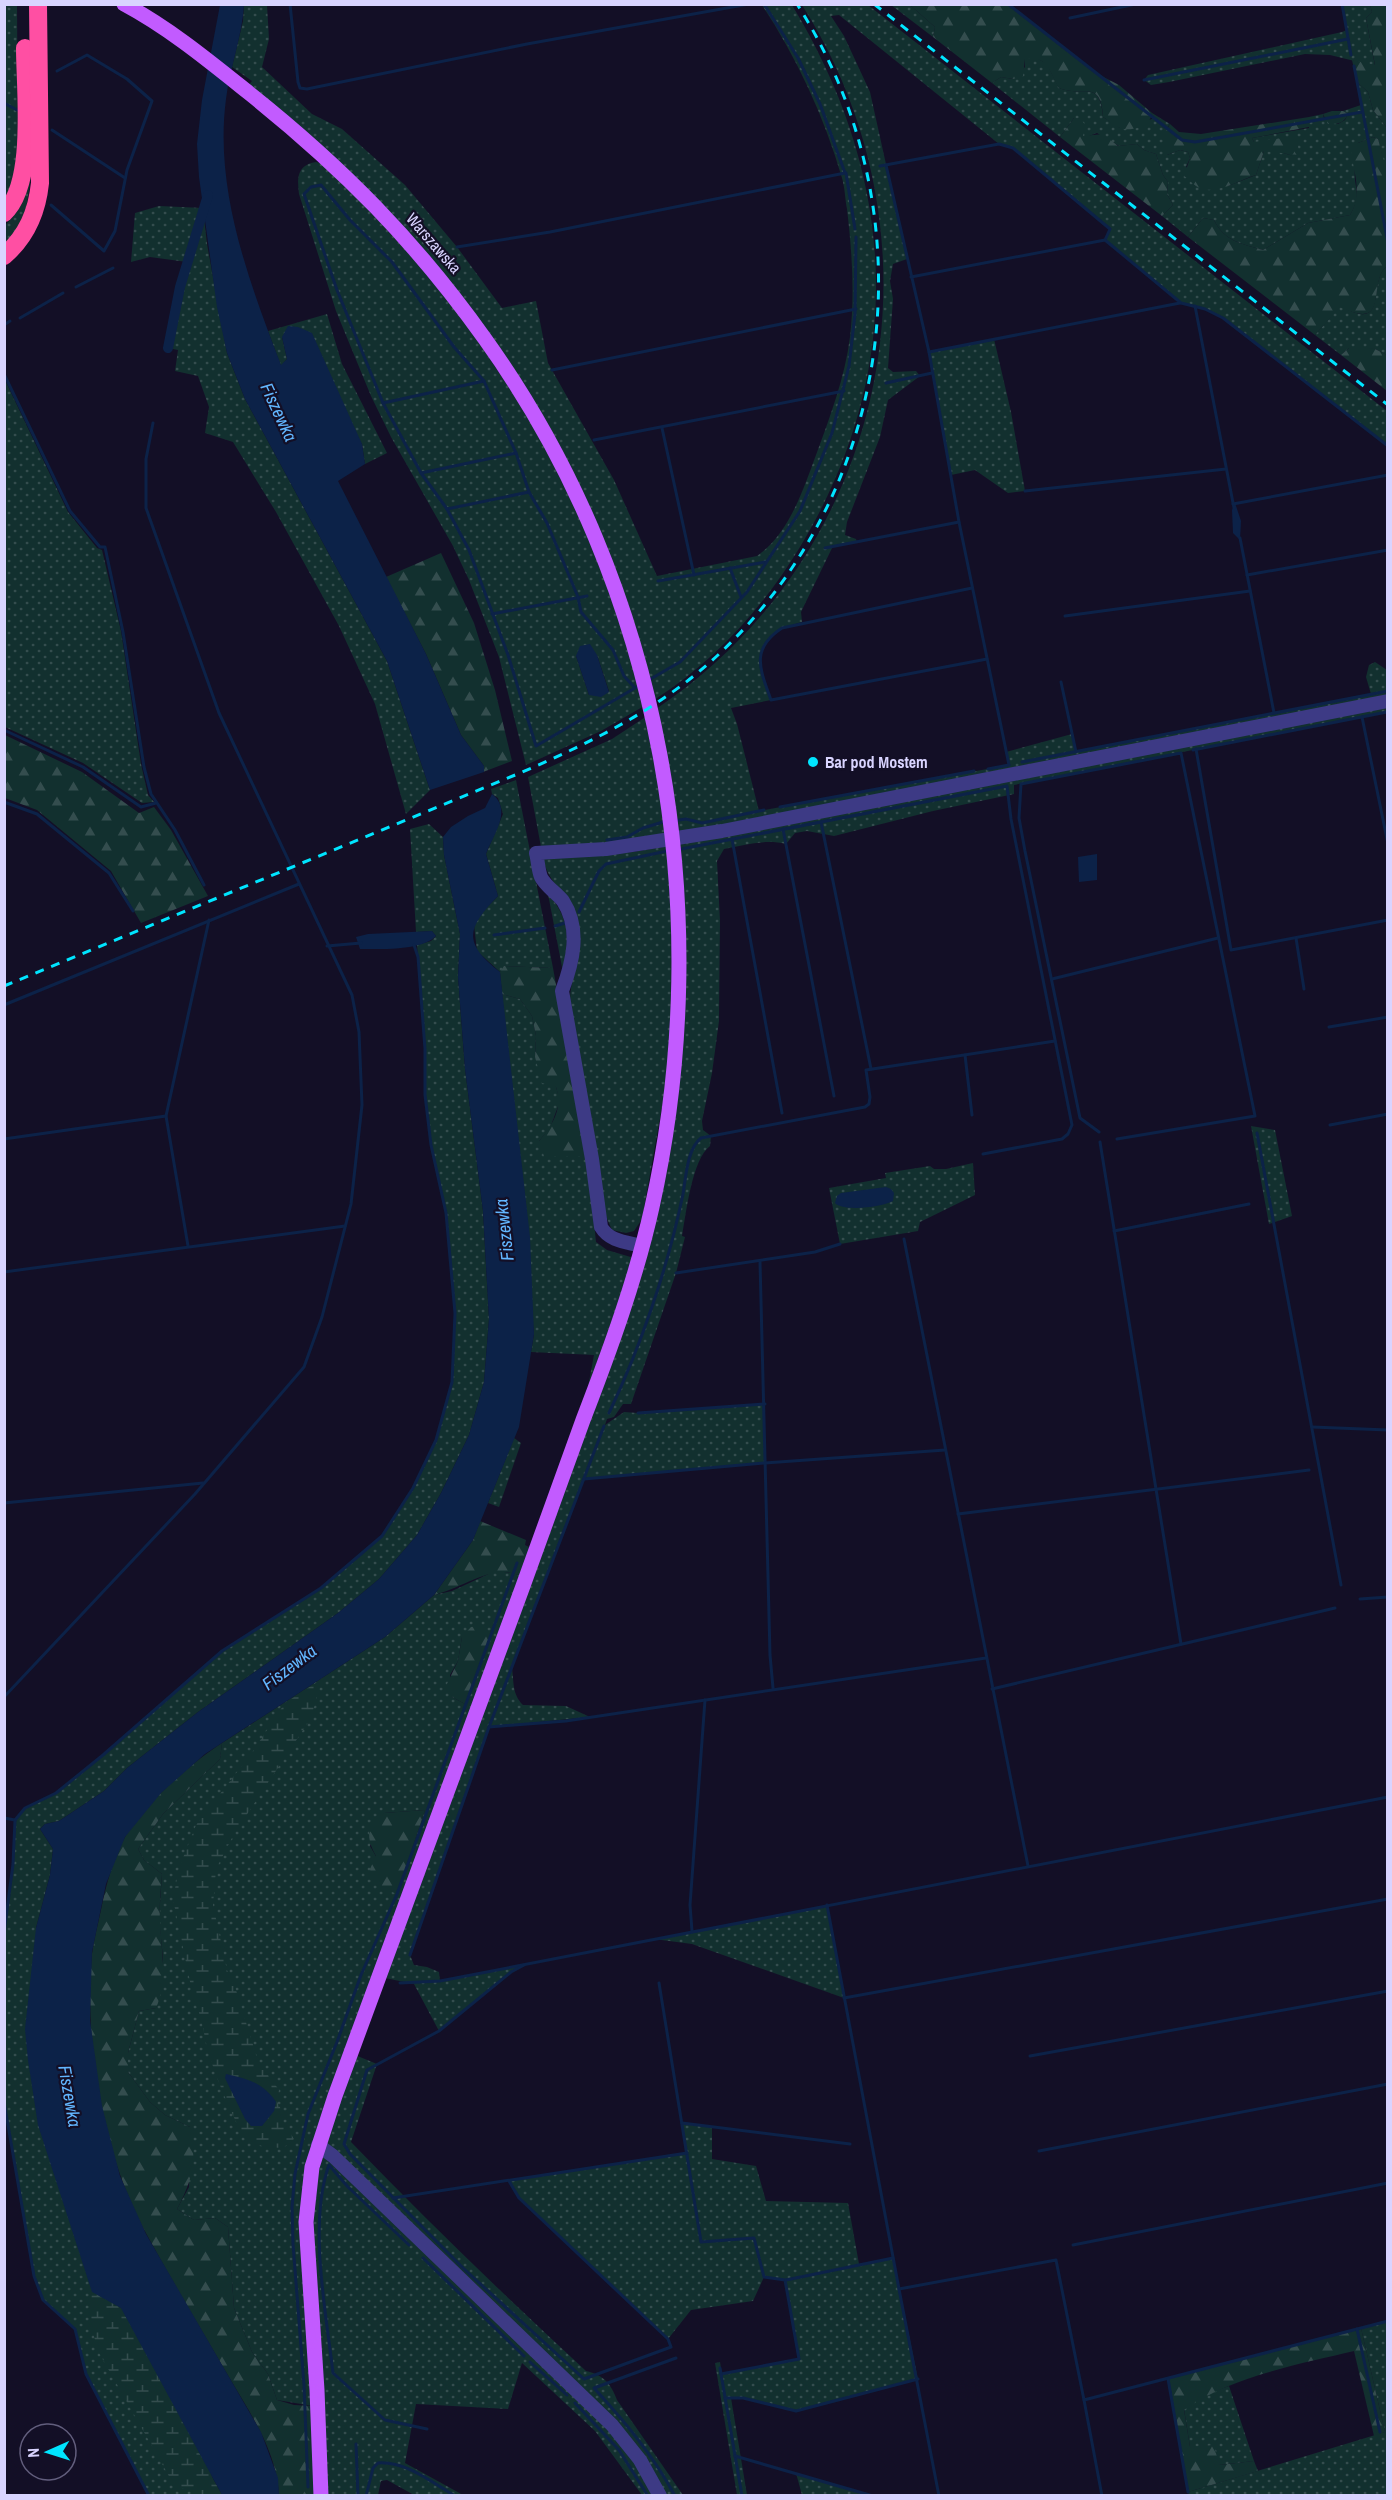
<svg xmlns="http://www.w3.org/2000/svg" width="1392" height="2500" font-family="'Archivo Narrow',sans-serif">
	<defs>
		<pattern id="grass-dots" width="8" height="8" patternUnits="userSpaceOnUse" patternTransform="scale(1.5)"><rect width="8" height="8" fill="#12302f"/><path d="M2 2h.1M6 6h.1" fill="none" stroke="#344d4e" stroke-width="1.8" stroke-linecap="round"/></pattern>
		<pattern id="forest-firs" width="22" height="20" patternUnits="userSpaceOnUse" patternTransform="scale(1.5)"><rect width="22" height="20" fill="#12302f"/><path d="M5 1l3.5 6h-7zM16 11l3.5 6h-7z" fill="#344d4e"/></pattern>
		<pattern id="wetland-marsh" width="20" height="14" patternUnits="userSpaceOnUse" patternTransform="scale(1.5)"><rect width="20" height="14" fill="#12302f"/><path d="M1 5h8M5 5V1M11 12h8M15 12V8" fill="none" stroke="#344d4e"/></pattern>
	</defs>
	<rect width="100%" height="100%" fill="#130f26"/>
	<g fill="url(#grass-dots)" fill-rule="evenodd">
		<path d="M5 5H17L18 150 16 175 5 200Z"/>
		<path d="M244 5H267L269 39 262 67 312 114 342 129 405 185 457 247 502 308 536 301 548 363 614 480 657 576 757 556C789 534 803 490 816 455 830 417 845 377 850 337 855 295 852 251 847 209 845 199 845 188 842 178 824 116 797 58 762 5H792C898 179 907 370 800 547 763 608 714 662 654 700L608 554 445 275 248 86 252 81 232 67 243 21Z"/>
		<path d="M802 5H868L1387 411V446L1223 318 1205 309 1181 303 1105 240 1110 228 1013 148 999 144 839 15 831 16 844 36 870 92 907 259 893 264 890 281 893 299 888 368 893 372 916 371 920 376 888 400 880 437 847 522 845 535 856 539 857 542 833 546 801 612 802 622C751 636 756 657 771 700L731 708 737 724 759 811 1009 765 1006 752 1072 734 1077 752 1371 694 1366 677 1369 665 1375 662 1387 670V695L677 835 656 709C890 552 952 241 802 5Z"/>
		<path d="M891 5H910L935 27 933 37Z"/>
		<path d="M1342 5H1370L1372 12 1366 18 1375 66 1330 55 1305 54 1169 82 1151 85 1144 80 1148 75 1342 32 1347 30Z"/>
		<path d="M1035 57 1047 64 1059 88C1084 98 1100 78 1103 117L1120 128 1152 119V113L1170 124 1166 129 1167 155 1180 150 1188 152 1190 158 1186 167 1228 186 1256 175 1264 151H1277L1293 156 1254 142 1252 138 1309 128V117L1323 114 1324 119 1338 124 1345 120 1348 114 1343 111 1361 105 1357 82 1368 92 1373 110 1387 128V176L1378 139 1373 137 1358 143C1357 151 1355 159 1355 168 1353 189 1363 193 1350 215L1308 223 1263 250C1242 244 1224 241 1214 220L1203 218 1188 237 1162 216 1173 205 1167 194 1168 182 1163 175 1156 154 1144 150 1137 144 1119 146 1097 133 1089 136H1082L1074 118 1060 137 992 83 1001 77 1013 79 1025 67V58Z"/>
		<path d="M316 162 327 165 448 296 533 424 581 519 617 613 644 706 601 731 526 765 499 657 469 580 453 546 391 437 371 396 336 311 299 194C297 178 297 165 316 162ZM597 655 609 691 589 695 576 656Z"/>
		<path d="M31 173C28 201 26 225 5 245V225C21 212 27 193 31 173Z"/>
		<path d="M159 206 203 208 207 244 227 353 245 399 387 661 430 790 406 814 375 704 339 626 276 512 233 442 205 433 209 407 198 376 175 371 178 350 168 348 187 262 150 257 131 262 135 213Z"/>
		<path d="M1387 266V355L1375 349 1349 348 1341 355 1315 335 1340 306C1391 334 1366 282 1387 266Z"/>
		<path d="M327 314 342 364 387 453 365 464 362 444 282 337 287 359 281 366 268 331Z"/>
		<path d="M994 339 1011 412 1025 491 1008 493 975 470 951 475 929 352Z"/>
		<path d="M5 380 68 512 97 548 102 550 121 631 141 764 148 795 154 802 142 803 83 763 5 727Z"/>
		<path d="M1387 705V712L1014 785V794L933 811 834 836 807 831 795 833 786 844C765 839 745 845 724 849L717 861 720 921 719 1021 712 1073 702 1121 703 1130 711 1136 710 1146C692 1159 686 1214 682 1236L685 1237 676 1273 631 1404H623L614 1417 607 1419 605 1425 624 1412 638 1413 765 1404V1463L584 1479 512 1668C514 1682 512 1694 523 1705L566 1706 590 1717 489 1727 410 1955 414 1965 427 1967 439 1972 440 1981 528 1963 511 1972 439 2031 414 1984 385 1978 631 1301 681 1054 686 943 679 843Z"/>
		<path d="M647 716 668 836 611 844 541 847 528 777 612 739Z"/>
		<path d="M516 780 553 968 505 966 500 972 477 951 474 925 482 912 498 896 486 854 503 814 498 798 492 794 491 789Z"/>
		<path d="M429 824 443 837 444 855 460 934 458 977 465 1069 483 1211 489 1319 484 1382 469 1435 441 1493 417 1535 379 1579 338 1613 198 1712 127 1768 104 1791 59 1821 45 1824 40 1829 53 1849 50 1875 36 1928 213 2480 222 2495H149L86 2374 75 2329 43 2300 34 2276 4 2102V1933L13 1864 15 1820 25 1808 56 1793 103 1755 222 1651 321 1588 382 1536 413 1488 436 1440 452 1382 455 1313 446 1213 431 1145 425 1095V1049L417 945 431 941 436 936 432 931 416 932 410 829Z"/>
		<path d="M669 846 673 906 672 1051 642 1219 634 1231 626 1233 612 1230 605 1214 570 1001C570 976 583 953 579 928 574 900 547 883 543 858L633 852Z"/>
		<path d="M548 894C571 920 569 940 563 972Z"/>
		<path d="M502 994 520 999 532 1016 536 1036 535 1057 556 1087 560 1101 550 1128 539 1141 587 1156 596 1242 607 1250 634 1258 588 1387 594 1355 531 1352 534 1334Z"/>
		<path d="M1251 1126 1275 1130 1292 1216 1269 1224Z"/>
		<path d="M973 1163 975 1195 920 1222 918 1231 840 1244 829 1188 886 1178 885 1173 930 1166 934 1169H946Z"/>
		<path d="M514 1438 521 1443 499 1507 488 1503Z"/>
		<path d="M495 1571 513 1573 521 1576 313 2147V2406L277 2400 268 2374 252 2352 234 2308 228 2227 215 2218 194 2220 177 2209 189 2187 190 2127 165 2115 150 2102 128 2072V2053L139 2011 156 2008 163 1958 159 1918 162 1874 144 1860 138 1849 163 1814 220 1759 222 1743 385 1637 434 1595 452 1591ZM462 1637 465 1704 452 1697 450 1675 458 1661ZM425 1810 397 1893 370 1846 384 1813Z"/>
		<path d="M827 1905 844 1998 692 1944 654 1939Z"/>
		<path d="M355 2055 377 2064 351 2142C427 2221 506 2297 586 2371 604 2375 611 2384 617 2400L683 2495H666L643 2456 323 2144Z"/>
		<path d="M682 2123 712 2127V2159L756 2166 766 2201 848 2203 859 2264 893 2258 918 2379 796 2411 743 2398H731L747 2495H737L715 2363 720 2362 722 2374 798 2359 785 2280 764 2277 753 2301 691 2310 668 2339 519 2198 509 2181 686 2153Z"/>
		<path d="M320 2154 334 2164 575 2395 626 2449 655 2495H642L595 2431 522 2363 508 2409 416 2404 405 2463 463 2495H414L387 2480 381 2481 378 2495H326L310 2219Z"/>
		<path d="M1387 2321V2495L1189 2496 1188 2492 1385 2432 1361 2328Z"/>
		<path d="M1229 2386 1254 2461 1219 2465 1190 2447 1184 2409 1207 2394Z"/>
		<path d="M796 2473 873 2495H802Z"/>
	</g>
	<g fill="url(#forest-firs)">
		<path d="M910 5H1008L1092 71 1119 85 1152 113C1151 126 1132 132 1120 128 1115 127 1108 120 1103 117 1101 78 1083 98 1059 88 1049 71 1048 55 1025 59L1023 76 1013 79 1001 77 992 83 933 37 935 27Z"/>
		<path d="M1370 5H1387V128L1373 110 1368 92 1357 82 1352 60 1375 65 1366 18 1372 12Z"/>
		<path d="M1332 111H1343L1348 114C1344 124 1337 124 1328 124L1323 114Z"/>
		<path d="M1309 117V127L1252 138 1254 142 1297 136 1299 155 1264 151 1256 175C1239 180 1217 195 1200 188 1194 186 1189 179 1184 176L1190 158 1188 152 1180 150 1167 155 1162 137 1170 124 1179 132 1201 134Z"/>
		<path d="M1074 118 1081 119 1085 125 1083 136 1103 134 1118 146 1137 144 1144 150 1156 154 1163 175 1168 182 1167 194 1173 205 1162 216 1060 137Z"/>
		<path d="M1373 137 1378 139 1387 172V266C1366 283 1392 332 1340 307L1315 335 1188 237 1203 218 1214 220C1224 241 1242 244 1263 250L1308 223 1350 215C1362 195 1355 175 1351 153L1358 143Z"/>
		<path d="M1357 346 1375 349 1387 355V391L1341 355 1349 348Z"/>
		<path d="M441 553 474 623 495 690 512 761 483 772 484 766 461 735 426 654 386 577Z"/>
		<path d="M5 735 82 772 139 813 154 807 171 830 208 896 141 923 111 871 37 810 5 798Z"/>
		<path d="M504 966 553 968 587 1156H544L539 1141C553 1124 563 1109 556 1087L542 1083 535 1057 536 1036 532 1016 520 999 502 994 500 972Z"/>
		<path d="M480 1521 526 1540 525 1545 531 1548 521 1576C491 1563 464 1588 434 1595L473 1540Z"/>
		<path d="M479 1626 491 1634 465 1704 452 1697 446 1686 458 1661 462 1637 471 1627Z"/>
		<path d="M222 1743 220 1759 163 1814 138 1849 144 1860 162 1874C161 1889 159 1905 160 1920 161 1949 168 1981 156 2008L139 2011 128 2053V2072L150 2102 165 2115 190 2127C197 2161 193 2179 177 2209L194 2220 215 2218 228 2227 234 2308 252 2352 268 2374 277 2400 294 2405 313 2406 316 2495H279C277 2450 248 2410 226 2372 200 2327 172 2281 147 2235 102 2152 84 2048 92 1954 94 1939 98 1924 101 1910 106 1885 113 1859 125 1837 143 1805 191 1763 222 1743Z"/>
		<path d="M425 1810 397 1894 380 1887 372 1881 370 1869 376 1856C368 1842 367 1833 373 1818L384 1813Z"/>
		<path d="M1361 2328 1385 2432 1374 2436 1354 2351C1300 2364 1229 2377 1184 2410L1190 2447 1214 2445 1219 2465 1254 2461 1258 2471 1188 2492 1168 2378Z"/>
	</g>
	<g fill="url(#wetland-marsh)">
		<path d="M322 1679 311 1718 234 1834 216 1869 213 1905 227 1970 235 1987 258 2061 279 2090 277 2102 280 2107 282 2120 294 2139 283 2148 264 2147 244 2138C230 2110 217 2081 208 2051 203 2033 203 2017 194 2001L173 1899 179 1868 196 1825 251 1754 285 1703Z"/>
		<path d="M92 2292 121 2308 222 2495H200L174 2485 98 2351 89 2318Z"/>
	</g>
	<g fill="#0c2248">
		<path d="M220 5H244C242 37 230 67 226 99 214 190 249 281 281 365L287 359 282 337 288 326 298 327 312 333 362 444 365 464 338 481 426 654 461 735 484 766V772L430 790 387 661 245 399 227 353 217 307 199 177 197 144 202 100Z"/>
		<path d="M1235 503 1241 521 1240 540 1233 533 1232 510Z"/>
		<path d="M590 644 597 655 609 692 601 697 589 695 576 656 580 646Z"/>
		<path d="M492 794C513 810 493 835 486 854L498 896C468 927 461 942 500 972L530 1237 534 1334 519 1427 473 1540 434 1595 385 1637 205 1754 161 1793 125 1837 106 1884 92 1952 90 2020 102 2106 120 2176 146 2234 261 2432 278 2478 279 2495H222L121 2308 92 2292 38 2125 28 2060 25 2029 36 1928 50 1875 53 1849 40 1829 45 1824 59 1821 104 1791 127 1768 198 1712 338 1613 379 1579 417 1535 441 1493 469 1435 484 1382 489 1319 483 1211 465 1069 458 977 460 934 444 855 443 837 451 827 468 816 485 808Z"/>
		<path d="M1097 854V880L1079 882 1078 857Z"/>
		<path d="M432 931 436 936C422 951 380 949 360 949L356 937 368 934Z"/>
		<path d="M886 1187 891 1189 894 1193 893 1201C883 1207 843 1212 835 1203L837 1196 841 1193Z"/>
		<path d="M226 2074C248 2079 264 2083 276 2102L274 2111 262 2126H251L245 2119 225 2078Z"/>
	</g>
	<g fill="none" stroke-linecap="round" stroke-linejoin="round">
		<g stroke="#0c2248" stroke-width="3">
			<path d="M290 4 298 82 300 88 307 89 527 44 749 4"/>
			<path d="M1008 4 1182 140 1195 142 1362 112"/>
			<path d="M1342 4 1351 55"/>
			<path d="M1070 18 1136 4"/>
			<path d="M1354 66 1388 243"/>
			<path d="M1144 80 1348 39"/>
			<path d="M4 103 17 110"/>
			<path d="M52 130 125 178"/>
			<path d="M886 165 929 352 959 522 1009 765 988 769"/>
			<path d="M880 166 999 144 1013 148 1110 229 1105 240 1181 303 1205 309 1223 318 1388 446"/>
			<path d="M846 173 855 229"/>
			<path d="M51 205 104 251 115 231 127 170 152 101 127 79 87 55 57 71"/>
			<path d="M457 247 550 232 845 173 820 104 798 58 764 4"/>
			<path d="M911 277 1105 240"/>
			<path d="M76 287 113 268"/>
			<path d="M1195 306 1234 508"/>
			<path d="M20 318 63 293"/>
			<path d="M4 325 10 321"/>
			<path d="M929 352 1180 303"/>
			<path d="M552 370 856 309"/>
			<path d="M4 374 70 511 100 547H105L123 632 144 767 151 794 175 830 204 885"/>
			<path d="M886 383 932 373"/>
			<path d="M383 403 484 381"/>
			<path d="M662 428 694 575"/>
			<path d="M594 440 844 391"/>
			<path d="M421 473 516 453"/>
			<path d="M1025 491 1226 469"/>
			<path d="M1233 504 1388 475"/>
			<path d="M447 509 529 492"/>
			<path d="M1240 538 1274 713"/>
			<path d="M825 548 959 522"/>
			<path d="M730 568 741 597"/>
			<path d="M1247 575 1388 550"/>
			<path d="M658 581 765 562"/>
			<path d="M972 588 782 628C750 649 760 669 771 700L987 659"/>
			<path d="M492 614 587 596"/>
			<path d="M1065 616 1250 591"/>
			<path d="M647 681 680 662 747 592 800 511 832 433 849 366 855 314 856 237"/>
			<path d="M1061 682 1076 752"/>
			<path d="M635 688 624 676 613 650 581 612 578 597 547 523 529 492 516 453 484 381 454 347 392 262 350 220 321 185 311 187 304 194 337 290 383 403 421 473 447 509 469 550 508 655 536 746 635 688 639 686"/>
			<path d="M1362 717 1388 844"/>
			<path d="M4 730 83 767 141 807 156 803"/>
			<path d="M1196 749 1231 950 1388 920"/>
			<path d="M1193 750 1387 712"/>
			<path d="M1022 762 1388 691"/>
			<path d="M4 802 37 814 109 873 133 911"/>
			<path d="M780 807 974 771"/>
			<path d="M672 821 686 819 702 823 764 810"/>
			<path d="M821 822 871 1069"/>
			<path d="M783 829 834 1096"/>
			<path d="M732 839 782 1113"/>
			<path d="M607 840 627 837 643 828 663 822"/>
			<path d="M676 850 1007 786 1011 819 1072 1125 1068 1134 1062 1139 983 1154"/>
			<path d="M579 912 599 871 606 864 667 851"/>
			<path d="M555 926 565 923"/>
			<path d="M494 935 545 928"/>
			<path d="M1296 938 1304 989"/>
			<path d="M327 946 361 943"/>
			<path d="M1052 979 1218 938"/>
			<path d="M4 1005 299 884"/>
			<path d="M1329 1027 1388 1017"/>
			<path d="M965 1055 972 1115"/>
			<path d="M1330 1125 1388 1114"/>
			<path d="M1099 1132 1080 1118 1025 851 1019 818 1021 784 1181 753 1255 1116 1117 1139"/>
			<path d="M1257 1133 1341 1585"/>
			<path d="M4 1139 166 1116"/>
			<path d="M1100 1142 1181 1644"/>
			<path d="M1114 1231 1249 1204"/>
			<path d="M904 1239 1028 1866"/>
			<path d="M188 1246 166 1116 209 920"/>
			<path d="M760 1262 770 1655 773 1688"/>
			<path d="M4 1272 345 1226"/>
			<path d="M676 1273 815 1252 840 1244"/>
			<path d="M609 1413C641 1346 668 1267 683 1194 686 1177 687 1149 701 1138L865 1107 869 1104 870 1097 866 1070 1055 1041"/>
			<path d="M638 1413 765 1404"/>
			<path d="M1312 1427 1388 1430"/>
			<path d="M584 1479 765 1463 945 1450"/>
			<path d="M4 1503 203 1483"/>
			<path d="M958 1514 1309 1470"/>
			<path d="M1360 1599 1388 1597"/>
			<path d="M992 1689 1335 1608"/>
			<path d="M4 1697 195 1494 304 1367 322 1317 351 1204 362 1105 359 1032 352 995 219 713 146 508V459L153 423"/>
			<path d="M489 1727 566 1721 986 1658"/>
			<path d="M4 1818 15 1820"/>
			<path d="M827 1905 899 2289 1056 2260 1084 2400 1388 2321"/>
			<path d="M692 1931 690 1905 705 1700"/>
			<path d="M4 1933 13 1864 15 1820 25 1808 56 1793 103 1755 222 1651 321 1588 382 1536 413 1488 436 1440 452 1382 455 1313 446 1213 431 1145 425 1095V1049L418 957 414 945"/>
			<path d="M410 1955 489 1727 604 1426"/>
			<path d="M400 1983 440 1981 1388 1797"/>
			<path d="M659 1983 701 2242 754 2238 764 2277 785 2280 799 2359 721 2374"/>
			<path d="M844 1998 1388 1899"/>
			<path d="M1030 2056 1388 1991"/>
			<path d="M4 2102 34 2276 43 2300 75 2329 86 2374 149 2496"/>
			<path d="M682 2123 850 2144"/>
			<path d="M1039 2151 1388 2084"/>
			<path d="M509 2181 519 2198 668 2339 671 2347 584 2379 463 2268 350 2154 344 2144 367 2070 439 2031 511 1972 524 1965"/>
			<path d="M393 2198 687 2153"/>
			<path d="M409 2245 348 2187 329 2165C308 2223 326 2312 333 2373L385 2420 427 2429"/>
			<path d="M1073 2245 1388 2183"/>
			<path d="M423 2258 524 2356"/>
			<path d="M786 2280 893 2258"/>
			<path d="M899 2289 939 2496"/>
			<path d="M1357 2329 1380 2432"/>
			<path d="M530 2362 567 2395"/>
			<path d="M720 2368 742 2496"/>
			<path d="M1168 2379 1188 2492"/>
			<path d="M725 2398H743L796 2411 918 2379"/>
			<path d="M1084 2400 1102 2496"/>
			<path d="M575 2403 619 2450 648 2496"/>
			<path d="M356 2444 358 2496"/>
			<path d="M735 2456 873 2496"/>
			<path d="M308 2487 304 2385 293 2244 292 2207 295 2174 308 2114 337 2042 361 1975 397 1894 517 1563"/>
			<path d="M366 2496 373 2468 378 2463C406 2461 431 2482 455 2496"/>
			<path d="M675 2496C653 2455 625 2422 594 2388L676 2358"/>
		</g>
		<path stroke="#0c2248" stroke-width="10" d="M168 348 180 287 208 195"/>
		<g stroke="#3d3a85" stroke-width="14">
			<path d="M642 1246C627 1242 610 1242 601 1227L592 1159 562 991C573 962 581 929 563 901 557 893 545 886 541 877 538 870 538 860 536 853L606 849 722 831 1388 701"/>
			<path d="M318 2145 333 2156 612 2425 640 2460 660 2496"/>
		</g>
		<path stroke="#c25bff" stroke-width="15" d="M124 4C169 28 209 61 249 93 342 167 416 242 485 339 663 587 718 911 652 1207 636 1279 610 1350 583 1420 563 1475 543 1531 523 1586 460 1757 398 1927 335 2096L312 2167 306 2222 317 2390 321 2496"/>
		<g stroke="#ff4fa3" stroke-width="18">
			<path d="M4 213C36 184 25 90 25 48"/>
			<path d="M4 256C27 236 37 212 40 183L38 4"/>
		</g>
		<g stroke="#00e5ff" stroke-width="3" stroke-dasharray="9 8" stroke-linecap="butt">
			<path d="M874 4 1388 405"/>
			<path d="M4 986 520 773C592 742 660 709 718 655 898 486 930 211 797 4"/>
		</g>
	</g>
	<circle fill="#00e5ff" stroke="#130f26" stroke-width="2" cx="813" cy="762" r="6"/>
	<g text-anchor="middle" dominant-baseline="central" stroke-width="4.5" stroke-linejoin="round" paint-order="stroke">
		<g font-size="16" fill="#d9d4ff" stroke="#130f26">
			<text transform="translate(434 243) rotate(49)">Warszawska</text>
		</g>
		<g font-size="16" font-weight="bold" fill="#d9d4ff" stroke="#130f26" text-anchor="start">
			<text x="825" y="762">Bar pod Mostem</text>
		</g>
		<g font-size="18" font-style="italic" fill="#62b6ff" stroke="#130f26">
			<text transform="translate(279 412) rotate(65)">Fiszewka</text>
			<text transform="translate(504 1230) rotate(-96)">Fiszewka</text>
			<text transform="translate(289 1667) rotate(-37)">Fiszewka</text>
			<text transform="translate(70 2096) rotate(80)">Fiszewka</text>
		</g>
	</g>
	<rect width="1392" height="2500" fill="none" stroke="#d9d4ff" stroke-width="12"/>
	<g transform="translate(48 2452) rotate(267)"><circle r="28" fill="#130f26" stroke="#625e7d" stroke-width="1.5"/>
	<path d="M0-4.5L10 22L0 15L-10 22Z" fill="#00e5ff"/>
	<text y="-9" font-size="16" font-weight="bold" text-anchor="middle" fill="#d9d4ff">N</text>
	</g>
</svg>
